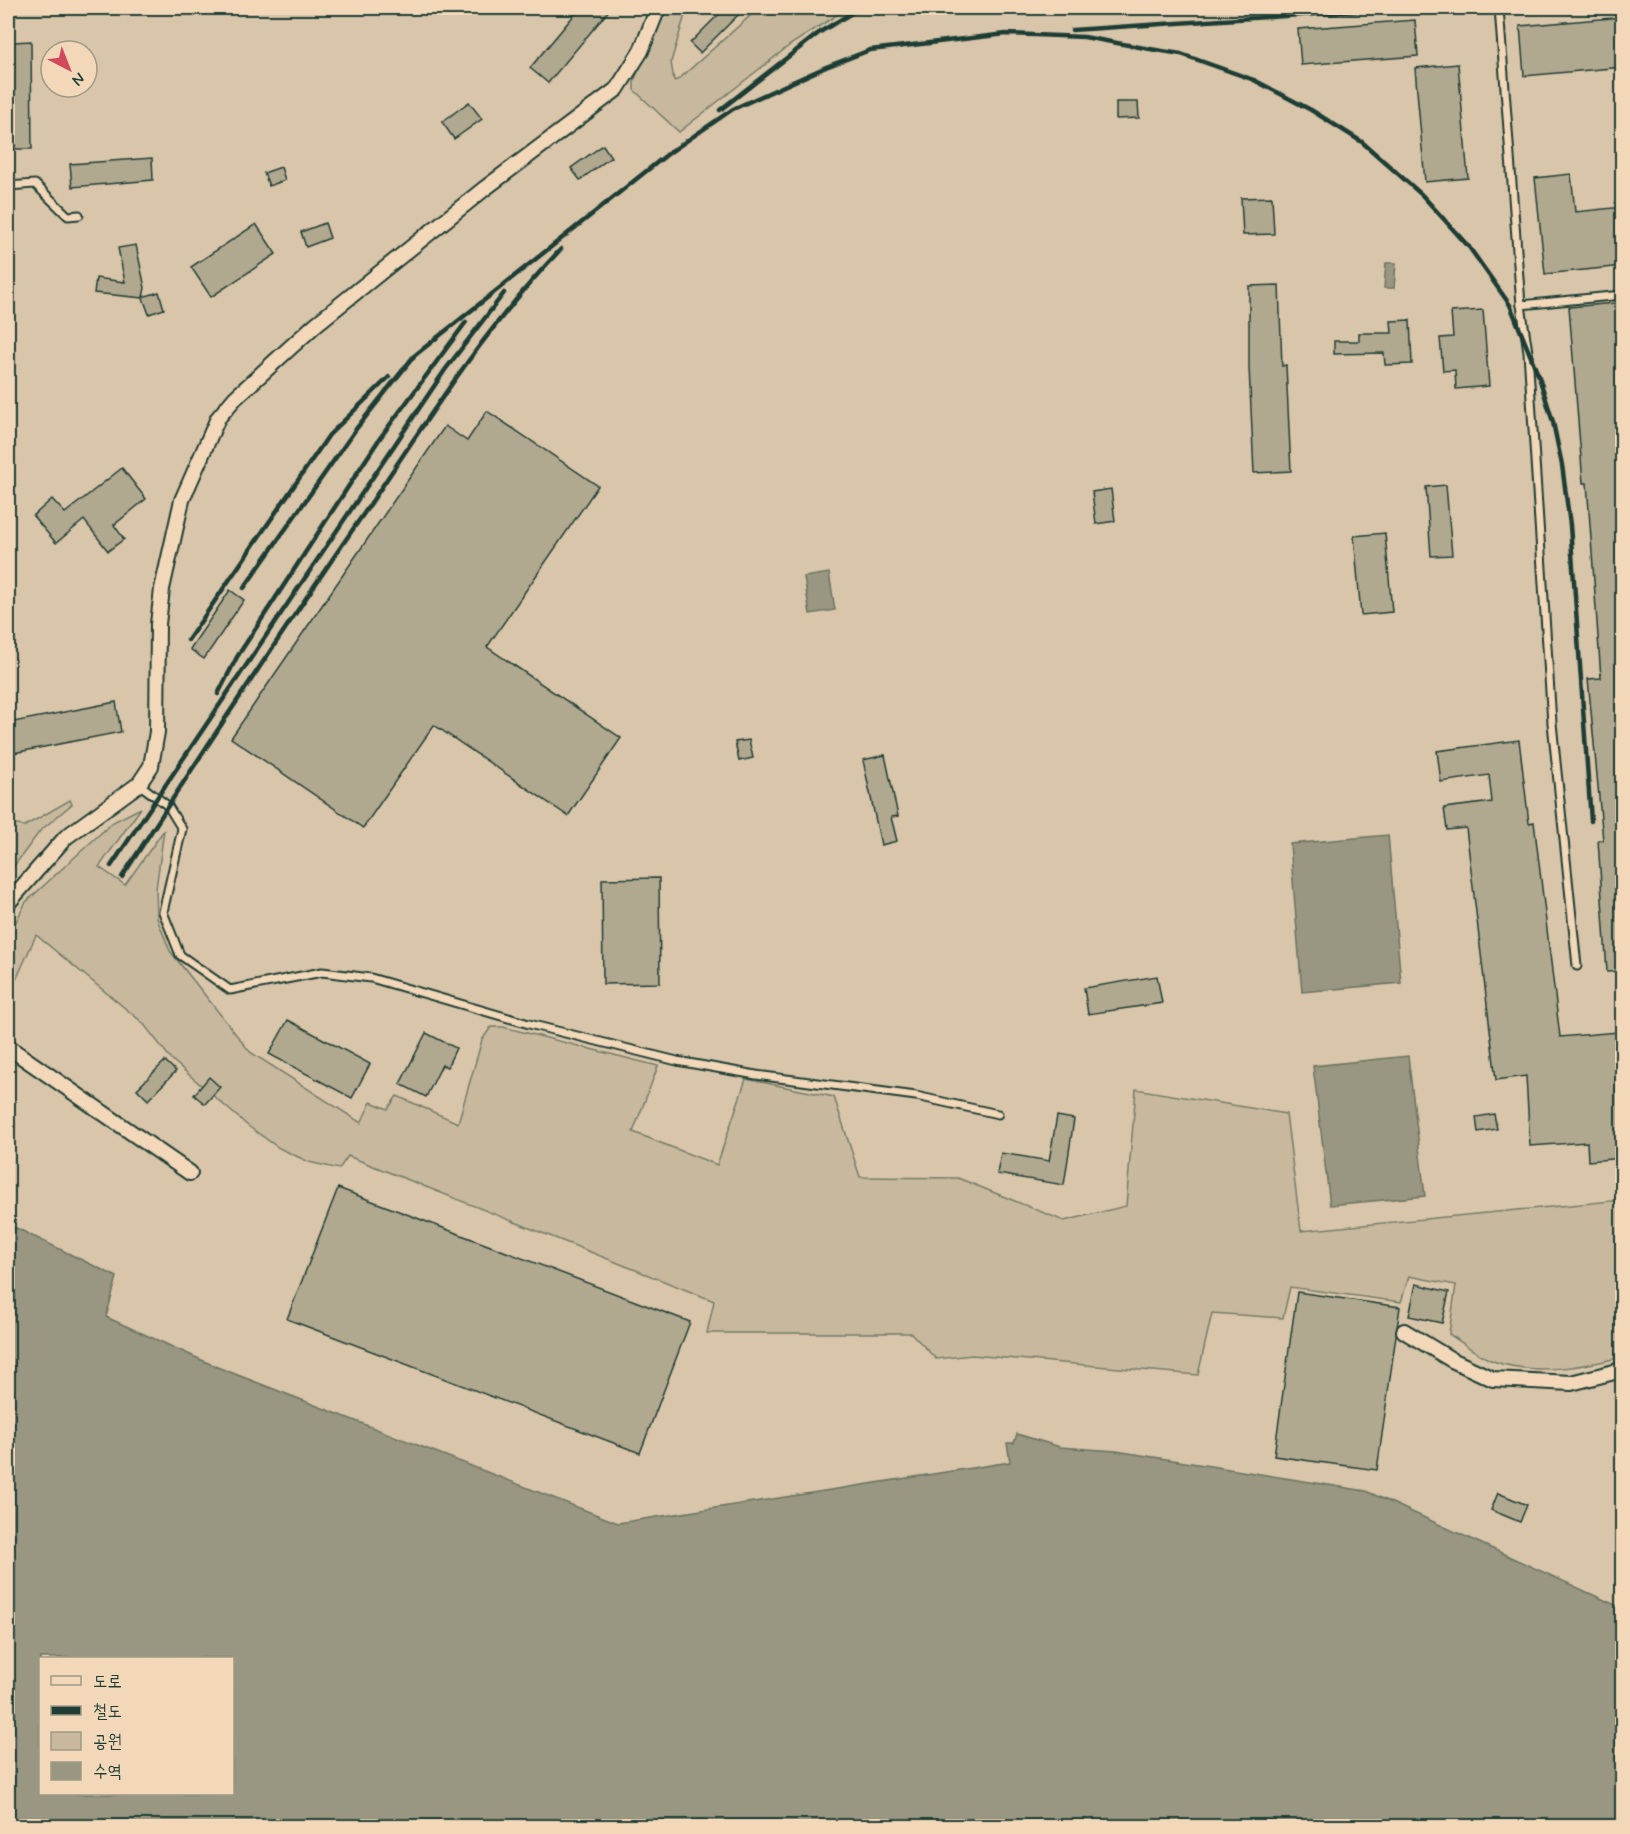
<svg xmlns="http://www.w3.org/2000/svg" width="1630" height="1834" font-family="Mynerve,'Poor Story',sans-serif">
	<rect width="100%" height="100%" fill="#ead2b4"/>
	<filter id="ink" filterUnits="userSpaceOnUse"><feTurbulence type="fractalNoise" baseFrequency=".0167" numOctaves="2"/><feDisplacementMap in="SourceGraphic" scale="12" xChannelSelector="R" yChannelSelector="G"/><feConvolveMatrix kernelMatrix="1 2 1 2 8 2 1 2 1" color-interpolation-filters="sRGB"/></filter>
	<g filter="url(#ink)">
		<path fill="#d9c5a9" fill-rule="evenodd" d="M8 8H1622V1608L1366 1491 1116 1451 1060 1447 1017 1434 1014 1443H1007L1010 1462 618 1523 217 1367 106 1317 117 1277 8 1224ZM51 51H87V87H51Z"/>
		<g fill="#c8b99e" stroke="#747b69" stroke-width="1.5">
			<path d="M666 8H687L671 62 674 81 679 79 759 8H848L790 45 679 132 634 90V81Z"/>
			<path d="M70 800 72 804 40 831 8 874V824L25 826Z"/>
			<path d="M141 808 99 867 125 885 164 830 156 889 157 918 170 951 250 1052 361 1123 371 1102 388 1109 397 1096 458 1123 482 1040 491 1027H503L658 1066 633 1132 717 1165 746 1079 834 1097 860 1177 958 1178 1064 1221 1126 1206 1136 1089 1286 1114 1301 1231 1622 1200V1357C1581 1367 1534 1376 1493 1361 1478 1355 1463 1343 1449 1334L1456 1285 1409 1276 1401 1302 1290 1287 1283 1318 1212 1313 1198 1375 972 1355 936 1359 911 1333H707L714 1301 348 1156 339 1169 309 1162 279 1148 248 1126 171 1059 143 1023 36 935 8 998V937L26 902 113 822Z"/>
		</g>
		<g fill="#999781" stroke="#687362" stroke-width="1.5" fill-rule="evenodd">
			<path d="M1386 263H1396L1394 288H1384Z"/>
			<path d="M829 573 835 610 810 614 804 577Z"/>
			<path d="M1388 835 1401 983 1302 992 1290 844Z"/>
			<path d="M1408 1056 1425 1196 1330 1205 1313 1066Z"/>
			<path d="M8 1224 117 1277 106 1317 217 1367 618 1523 1010 1462 1007 1443H1014L1017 1434 1060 1447 1116 1451 1366 1491 1622 1608V1826H8ZM232 1658V1794H40V1658Z"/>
		</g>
		<g fill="#b1a890" stroke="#1f3d34" stroke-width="1.5">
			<path d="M580 8H611L548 83 530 68Z"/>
			<path d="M725 8H745L700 53 690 43Z"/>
			<path d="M1623 17V67L1524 76 1520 26Z"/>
			<path d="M1415 20 1418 56 1301 65 1298 29Z"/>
			<path d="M31 41 32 149H13V42Z"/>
			<path d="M1458 64 1468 178 1425 182 1415 68Z"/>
			<path d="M469 102 482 119 454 139 442 122Z"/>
			<path d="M1116 102H1138L1139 118 1116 119Z"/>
			<path d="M603 145 611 157 580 180 571 168Z"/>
			<path d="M152 158 153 180 72 187 70 164Z"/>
			<path d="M281 167 285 180 269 186 264 173Z"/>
			<path d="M1571 174 1575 212 1623 207V266L1545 274 1535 178Z"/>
			<path d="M1272 197 1274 234 1243 235 1241 198Z"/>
			<path d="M325 223 330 238 306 247 301 232Z"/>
			<path d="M256 224 276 254 211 297 191 267Z"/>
			<path d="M136 245 145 288 143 297 159 292 164 309 149 314 143 298 94 293 96 278 125 282 118 248Z"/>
			<path d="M1279 285 1282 366 1286 365 1291 471 1254 473 1249 367V286Z"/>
			<path d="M1616 303 1623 388V971L1607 972 1598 840H1603L1588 679 1601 678 1587 483H1583L1569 307Z"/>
			<path d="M1483 310 1489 386 1456 389 1455 370 1443 371 1440 338 1453 337 1451 312Z"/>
			<path d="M1410 320 1412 364 1385 365 1384 353 1334 354V341H1359V333H1392L1391 321Z"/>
			<path d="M487 411 598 486 487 647 621 738 568 816 434 725 363 828 231 738 445 426 467 441Z"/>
			<path d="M122 468 146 499 114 525 124 539 108 551 84 520 56 543 33 516 52 499 65 513Z"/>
			<path d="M1446 485 1452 555 1431 556 1426 487Z"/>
			<path d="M1111 489 1115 521 1096 524 1092 492Z"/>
			<path d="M1385 533 1392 612 1361 615 1354 536Z"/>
			<path d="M230 590 244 600 204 659 190 649Z"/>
			<path d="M116 702 121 732 8 754V723Z"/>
			<path d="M749 740 753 758 739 761 735 742Z"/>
			<path d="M1519 740 1529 823 1534 822 1560 1037 1618 1032 1623 1084V1158L1588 1161 1587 1142 1530 1146 1526 1076 1496 1080 1466 828 1447 830 1444 808 1492 802 1489 775 1441 782 1437 751Z"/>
			<path d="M885 755 898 816 891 817 897 841 881 845 863 760Z"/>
			<path d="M659 878 660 983 603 984 602 879Z"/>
			<path d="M1157 976 1162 1003 1088 1014 1084 988Z"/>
			<path d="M288 1020 370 1064 352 1098 269 1054Z"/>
			<path d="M426 1033 456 1048 447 1067 442 1065 426 1097 400 1084Z"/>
			<path d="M165 1061 176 1071 148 1100 137 1089Z"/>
			<path d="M209 1077 220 1087 205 1104 194 1095Z"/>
			<path d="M1494 1114 1497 1129 1478 1132 1476 1117Z"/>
			<path d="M1057 1116 1074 1119 1064 1185 997 1174 1001 1153 1049 1161Z"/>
			<path d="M338 1188 690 1322 640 1453 287 1319Z"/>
			<path d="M1416 1284 1449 1292 1442 1323 1409 1316Z"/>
			<path d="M1297 1292 1400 1307 1377 1470 1274 1456Z"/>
			<path d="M1498 1493 1527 1505 1520 1522 1491 1510Z"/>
		</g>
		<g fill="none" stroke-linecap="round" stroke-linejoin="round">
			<defs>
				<g id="service">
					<path d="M1499 8 1521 305"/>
					<path d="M8 186 35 184 68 216 79 215"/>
					<path d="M139 784 168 806 182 829 163 912 180 955 230 990 322 972 371 978 529 1024 677 1061 756 1075 916 1096 998 1114"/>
					<path d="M1577 966 1552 723 1528 352 1521 305 1622 295"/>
				</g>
				<g id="minor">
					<path d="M8 903 66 837 139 784 151 766 157 732 158 624 162 589 182 500 218 418 235 398 315 325 484 189 617 89 641 51 658 8"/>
					<path d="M8 1047 190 1173"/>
					<path d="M1404 1331 1452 1360 1493 1379 1571 1383 1622 1370"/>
				</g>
			</defs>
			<use href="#service" stroke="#1f3d34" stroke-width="11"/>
			<use href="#minor" stroke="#1f3d34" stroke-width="18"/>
			<use href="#service" stroke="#f2d8b9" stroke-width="7"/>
			<use href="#minor" stroke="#f2d8b9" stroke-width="14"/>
			<g stroke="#1f3d34" stroke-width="4.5">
				<path d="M1072 30 1405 8"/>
				<path d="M720 110 820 32 860 8"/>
				<path d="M244 588 356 429 414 356 669 153 733 109 826 67 870 50 1006 34 1084 37 1150 49 1181 54 1254 80 1311 110 1362 142 1422 195 1469 247 1510 305 1539 377 1553 422 1562 465 1570 525 1591 821"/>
				<path d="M188 640 329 435 389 377"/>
				<path d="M218 694 237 657 380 438 466 322"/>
				<path d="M111 866 445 370 504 293"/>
				<path d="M122 877C203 751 286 626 371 503 430 415 487 326 561 249"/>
			</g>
		</g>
	</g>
	<rect width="1630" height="1834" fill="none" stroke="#f2d8b9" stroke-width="30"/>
	<rect x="15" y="15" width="1600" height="1804" fill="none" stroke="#1f3d34" stroke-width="2" filter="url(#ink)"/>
	<rect x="39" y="1657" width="195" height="138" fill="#f2d8b9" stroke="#9e9a84" stroke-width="1.5"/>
	<rect x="51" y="1676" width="30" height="9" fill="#f2d8b9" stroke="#9e9a84" stroke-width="1.5"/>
	<text x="93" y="1687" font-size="18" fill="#1f3d34">도로</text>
	<rect x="51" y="1706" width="30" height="9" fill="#1f3d34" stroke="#9e9a84" stroke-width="1.5"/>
	<text x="93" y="1717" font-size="18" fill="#1f3d34">철도</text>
	<rect x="51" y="1732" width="30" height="18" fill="#c8b99e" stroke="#9e9a84" stroke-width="1.5"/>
	<text x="93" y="1747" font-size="18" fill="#1f3d34">공원</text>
	<rect x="51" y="1762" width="30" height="18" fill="#999781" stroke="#9e9a84" stroke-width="1.5"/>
	<text x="93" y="1777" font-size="18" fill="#1f3d34">수역</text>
	<g transform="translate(69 69) rotate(138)"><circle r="28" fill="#f2d8b9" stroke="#9e9a84" stroke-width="1.5"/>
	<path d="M0-4.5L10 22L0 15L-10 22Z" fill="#d1495b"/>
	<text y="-9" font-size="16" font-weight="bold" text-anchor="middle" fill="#1f3d34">N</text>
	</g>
</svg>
